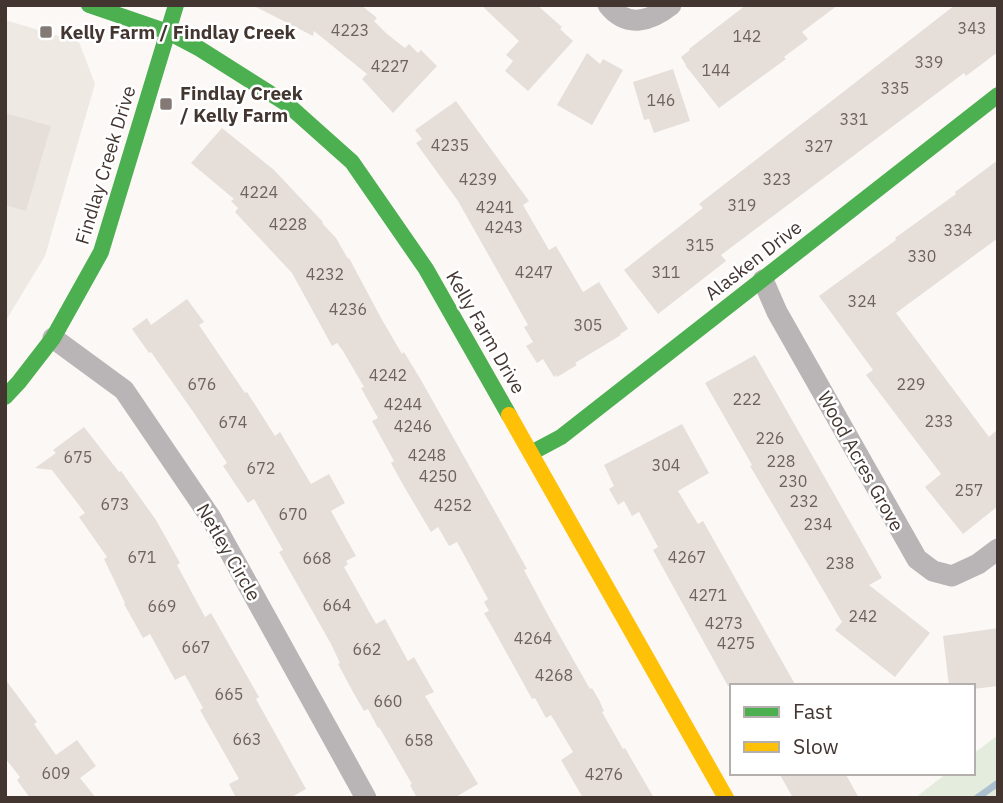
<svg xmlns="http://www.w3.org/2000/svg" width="1003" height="803" font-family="'IBM Plex Sans',sans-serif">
	<rect width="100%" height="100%" fill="#fcf8f6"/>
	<path fill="#efe9e4" d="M5 20 79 42 95 84 45 256 5 322Z"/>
	<path fill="#e4ecde" d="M998 735V798H915L947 773H973V754Z"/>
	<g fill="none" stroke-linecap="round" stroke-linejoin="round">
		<path stroke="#abc1cf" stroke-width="7" d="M977 798 998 783"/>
	</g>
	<g fill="#e6dfd9">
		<path d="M252 5H361L377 18 374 21 387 34 405 48 409 44 418 53 421 50 437 66 393 113 362 79 367 74 314 31 313 36Z"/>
		<path d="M481 5H537L562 27 560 29 573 41 528 91 505 71 513 61 506 55 519 41Z"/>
		<path d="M746 5H838L802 32 808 39 784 57 786 59 719 108 685 65H686L681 57 690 50 689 49Z"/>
		<path d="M955 5H998V52L966 76 964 73 721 255 726 261 658 314 624 270 703 208 699 204Z"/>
		<path d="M587 53 600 64 603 59 623 70 592 125 557 105Z"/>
		<path d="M673 69 690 121 654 133 649 119 644 120 633 82Z"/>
		<path d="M456 101 529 201 523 205 549 250 556 246 583 292 599 282 628 329 620 334 621 335 575 363 577 365 557 377 556 375 554 377 543 359 537 363 526 346 533 342 524 327 528 325 458 201 416 143 422 139 415 130Z"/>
		<path d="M5 113 51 126 26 211 5 205Z"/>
		<path d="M222 128 274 170 323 222 322 223 336 238 348 259 349 258 381 318 402 354 404 352 421 380 503 526 527 569 524 570 549 617 590 689 592 688 599 700 604 711 602 712 623 749 625 748 654 798H583L561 760 573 752 551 715 546 718 535 698 532 699 495 632 484 613 489 611 484 602 488 599 457 542 449 546 438 527 431 532 402 483 391 463 394 461 372 421 378 418 361 388 364 387 343 351 337 343 332 346 292 273 235 212 238 208 231 201 234 199 191 163Z"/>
		<path d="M998 160V238L896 313 989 437 998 429V506L963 534 925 487 941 474 866 375 873 370 819 296 896 240 895 238 956 194 955 192Z"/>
		<path d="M187 299 204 322 199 325 245 393 247 392 275 436 280 432 311 484 329 474 345 503 331 511 356 556 346 561 348 564 344 567 376 624 385 619 408 661 414 657 434 692 425 696 478 784 454 798H417L410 785 412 784 379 727 378 728 368 709 364 711 353 692 338 664 340 663 331 644 279 552 283 550 254 499 248 503 223 466 227 463 194 413 151 352 149 353 132 329 147 318 151 325Z"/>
		<path d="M755 355 882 578 869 585 930 633 895 677 835 630 842 622 750 466 752 465 705 383Z"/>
		<path d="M682 424 709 473 678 491 698 524 703 521 796 686H728L653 550 658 547 639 512 632 516 624 501 618 505 609 489 614 486 604 465Z"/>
		<path d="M84 427 119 472 121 471 156 520 180 563 177 565 205 617 211 613 259 697 256 699 306 789 290 798H236L229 784 239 779 200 710 203 708 185 675 175 680 150 634 143 638 124 604 125 603 104 559 107 557 79 517 85 513 52 470 35 468 56 453 53 450Z"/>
		<path d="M998 628V686L973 689V686H949L943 636Z"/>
		<path d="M5 679 37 722 34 724 56 755 77 740 96 766 80 778 96 798H30L17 780 20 777 5 758Z"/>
		<path d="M779 773H845L859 798H793Z"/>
	</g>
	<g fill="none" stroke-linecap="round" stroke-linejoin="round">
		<g stroke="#b9b4b5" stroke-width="21">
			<path d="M608 5C627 29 651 21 671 5"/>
			<path d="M763 280 777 312 917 559 933 571 952 576 978 564 998 549"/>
			<path d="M53 338 124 390 211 518 366 798"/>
		</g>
		<g stroke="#4caf50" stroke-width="16">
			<path d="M89 5 168 32 200 49 287 104 352 162 426 269 509 415"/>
			<path d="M5 397 19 382 53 338 101 252 176 5"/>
			<path d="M531 453 561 437 998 95"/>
		</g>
		<path stroke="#ffc107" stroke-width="16" d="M509 415 726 798"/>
	</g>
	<g fill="#847a75" stroke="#fff" stroke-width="2.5">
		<rect x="39" y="25" width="14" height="14" rx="3.5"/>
		<rect x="159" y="97" width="14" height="14" rx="3.5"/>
	</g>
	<g text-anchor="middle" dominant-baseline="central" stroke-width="5" stroke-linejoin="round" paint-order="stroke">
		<g font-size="16" fill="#6e625c">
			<text x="972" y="28">343</text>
			<text x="350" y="30">4223</text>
			<text x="747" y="36">142</text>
			<text x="929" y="62">339</text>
			<text x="390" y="66">4227</text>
			<text x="716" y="70">144</text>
			<text x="895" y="88">335</text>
			<text x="661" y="100">146</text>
			<text x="854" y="119">331</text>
			<text x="450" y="145">4235</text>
			<text x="819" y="146">327</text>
			<text x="478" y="179">4239</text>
			<text x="777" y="179">323</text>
			<text x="259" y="192">4224</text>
			<text x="742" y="205">319</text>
			<text x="495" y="207">4241</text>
			<text x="288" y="224">4228</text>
			<text x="504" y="227">4243</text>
			<text x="958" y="230">334</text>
			<text x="700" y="245">315</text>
			<text x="922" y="256">330</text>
			<text x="534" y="272">4247</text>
			<text x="666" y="272">311</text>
			<text x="325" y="274">4232</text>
			<text x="862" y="301">324</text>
			<text x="348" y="309">4236</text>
			<text x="588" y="325">305</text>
			<text x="388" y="375">4242</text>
			<text x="202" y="384">676</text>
			<text x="911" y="384">229</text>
			<text x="747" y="399">222</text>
			<text x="403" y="404">4244</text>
			<text x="939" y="421">233</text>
			<text x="233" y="422">674</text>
			<text x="413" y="426">4246</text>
			<text x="770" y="438">226</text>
			<text x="427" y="455">4248</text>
			<text x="78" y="457">675</text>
			<text x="781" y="461">228</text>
			<text x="666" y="465">304</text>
			<text x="261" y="468">672</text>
			<text x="438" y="476">4250</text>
			<text x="793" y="481">230</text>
			<text x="969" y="490">257</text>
			<text x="804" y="501">232</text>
			<text x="115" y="504">673</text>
			<text x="453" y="505">4252</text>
			<text x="293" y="514">670</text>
			<text x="818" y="524">234</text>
			<text x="142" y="557">671</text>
			<text x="687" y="557">4267</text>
			<text x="317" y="558">668</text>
			<text x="840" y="563">238</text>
			<text x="708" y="595">4271</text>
			<text x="337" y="605">664</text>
			<text x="162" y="606">669</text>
			<text x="863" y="616">242</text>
			<text x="724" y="623">4273</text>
			<text x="533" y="638">4264</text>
			<text x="736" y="643">4275</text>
			<text x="196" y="647">667</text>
			<text x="367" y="649">662</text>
			<text x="554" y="675">4268</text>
			<text x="229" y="694">665</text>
			<text x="388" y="701">660</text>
			<text x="247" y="739">663</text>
			<text x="419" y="740">658</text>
			<text x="56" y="773">609</text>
			<text x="604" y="774">4276</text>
		</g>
		<g font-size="19" font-weight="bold" fill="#433630" stroke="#fff" text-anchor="start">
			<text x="60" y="32">Kelly Farm / Findlay Creek</text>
			<text x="180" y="93">Findlay Creek<tspan x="180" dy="22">/ Kelly Farm</tspan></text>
		</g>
		<g font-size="19" fill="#433630" stroke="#fff">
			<text transform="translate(105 165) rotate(-73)">Findlay Creek Drive</text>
			<text transform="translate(753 260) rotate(-38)">Alasken Drive</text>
			<text transform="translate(486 332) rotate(60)">Kelly Farm Drive</text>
			<text transform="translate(861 461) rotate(61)">Wood Acres Grove</text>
			<text transform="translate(229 552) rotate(60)">Netley Circle</text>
		</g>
	</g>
	<rect width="1003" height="803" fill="none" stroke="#433630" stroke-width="14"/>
	<rect x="730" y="684" width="245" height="91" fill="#ffffff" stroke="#b4afac" stroke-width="2"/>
	<rect x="744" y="707" width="35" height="10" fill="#4caf50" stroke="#b4afac" stroke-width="2"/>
	<text x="793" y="719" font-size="21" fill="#433630">Fast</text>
	<rect x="744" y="742" width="35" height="10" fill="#ffc107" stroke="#b4afac" stroke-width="2"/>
	<text x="793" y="754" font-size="21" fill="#433630">Slow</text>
</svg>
